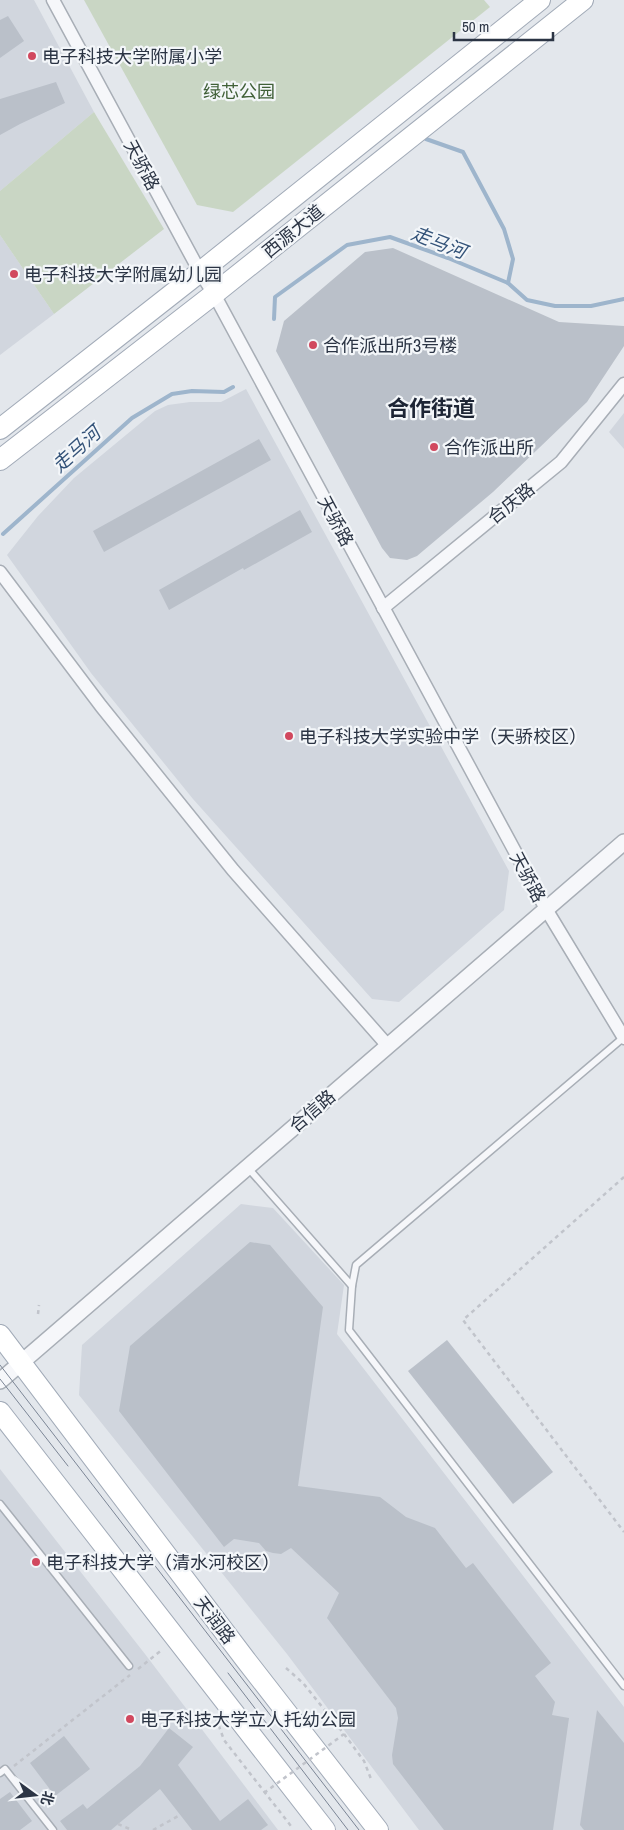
<svg xmlns="http://www.w3.org/2000/svg" width="624" height="1830" font-family="'Archivo Narrow','Noto Sans SC',sans-serif">
	<rect width="100%" height="100%" fill="#e3e7ec"/>
	<g fill="#d1d6de">
		<path d="M0 0H34L94 112 0 191Z"/>
		<path d="M0 235 54 314 0 355Z"/>
		<path d="M246 389 509 871 504 910 399 1002 372 999 193 799 91 673 7 555 38 516 74 478 155 411 168 405 190 402H221Z"/>
		<path d="M624 413V449L609 432Z"/>
		<path d="M241 1204 273 1208 344 1285 337 1334 624 1707V1830H419L287 1654 79 1395 82 1345Z"/>
		<path d="M0 1469 145 1654 278 1830H0Z"/>
	</g>
	<g fill="#c9d6c4">
		<path d="M84 0H484L490 7 233 212 197 205Z"/>
		<path d="M94 112 164 229 54 314 0 235V191Z"/>
	</g>
	<g fill="none" stroke-linecap="round" stroke-linejoin="round">
		<g stroke="#9eb5cc" stroke-width="4">
			<path d="M426 139 463 152 504 229 513 259 508 283"/>
			<path d="M274 319 275 297 347 245 390 237 448 258 508 283 527 300 555 306H591L624 299"/>
			<path d="M3 534 132 418 172 394 192 391 224 392 233 387"/>
		</g>
	</g>
	<g fill="#bac0c9">
		<path d="M8 16 24 41 0 58V20Z"/>
		<path d="M56 82 65 103 20 124 0 135V99Z"/>
		<path d="M393 248 559 322 624 326V346L587 402 493 492 417 556 407 560 390 558 382 548 276 351 284 321 365 252Z"/>
		<path d="M259 439 271 460 104 552 93 531Z"/>
		<path d="M300 510 312 532 244 570 243 568 169 610 159 590Z"/>
		<path d="M250 1242 270 1245 323 1307 298 1486 380 1497 406 1517 435 1528 466 1568 473 1563 551 1663 535 1676 555 1702 552 1715 569 1718 553 1830H444L393 1764 392 1755 398 1718 396 1708 327 1618 339 1593 291 1548 281 1554 273 1553 266 1551 259 1543 234 1539 224 1547 119 1411 130 1346Z"/>
		<path d="M447 1340 553 1472 513 1504 408 1371Z"/>
		<path d="M597 1710 624 1743V1830H584L580 1825Z"/>
		<path d="M169 1728 193 1747 178 1765 220 1821 248 1799 268 1825 261 1830H192L160 1789 111 1830H67L60 1821 83 1804 87 1809 140 1766Z"/>
		<path d="M64 1736 90 1769 55 1796 30 1763Z"/>
		<path d="M10 1792 32 1821 20 1830H0V1799Z"/>
	</g>
	<g fill="none" stroke-linecap="round" stroke-linejoin="round">
		<defs>
			<g id="service">
				<path d="M624 1037 356 1265 352 1286 349 1330 624 1686"/>
				<path d="M248 1168 352 1286"/>
				<path d="M0 1504 129 1666"/>
				<path d="M0 1773 5 1769 53 1830"/>
			</g>
			<g id="minor">
				<path d="M53 0 200 272 214 294 546 909 624 1038"/>
				<path d="M0 572 101 706 233 870 388 1046"/>
				<path d="M383 608 561 462 624 384"/>
			</g>
			<path id="tertiary" d="M0 1381 624 842"/>
			<g id="primary">
				<path d="M0 429 200 272 540 0"/>
				<path d="M0 460 214 294 583 0"/>
				<path d="M0 1335 245 1659 378 1830"/>
				<path d="M0 1412 325 1830"/>
			</g>
		</defs>
		<use href="#service" stroke="#a8aeb6" stroke-width="9"/>
		<use href="#minor" stroke="#a8aeb6" stroke-width="15"/>
		<use href="#tertiary" stroke="#a8aeb6" stroke-width="18"/>
		<use href="#primary" stroke="#a2abb8" stroke-width="22"/>
		<g stroke="#c1c4cb" stroke-width="2.5" stroke-dasharray="4 4" stroke-linecap="butt">
			<path d="M624 1177 463 1320 624 1532"/>
			<path d="M38 1314 39 1305"/>
			<path d="M286 1668 303 1683 344 1734 364 1761 371 1779"/>
			<path d="M138 1669 163 1649"/>
			<path d="M216 1718 224 1740 291 1826"/>
			<path d="M14 1766 130 1675"/>
			<path d="M118 1824 132 1830"/>
			<path d="M153 1830 180 1815"/>
		</g>
		<use href="#service" stroke="#f6f7fa" stroke-width="6"/>
		<use href="#minor" stroke="#f6f7fa" stroke-width="12"/>
		<use href="#tertiary" stroke="#f6f7fa" stroke-width="15"/>
		<use href="#primary" stroke="#fff" stroke-width="20"/>
		<g stroke="#7c8696" stroke-width="1">
			<path d="M0 1365 359 1830"/>
			<path d="M0 1379 68 1466"/>
			<path d="M228 1673 348 1830"/>
		</g>
		<path stroke="#c1c4cb" stroke-width="2.5" stroke-dasharray="4 4" stroke-linecap="butt" d="M264 1793 344 1734"/>
	</g>
	<g fill="#d1485e" stroke="#f3f6f9" stroke-width="2">
		<circle cx="32" cy="56" r="5"/>
		<circle cx="14" cy="274" r="5"/>
		<circle cx="313" cy="345" r="5"/>
		<circle cx="434" cy="447" r="5"/>
		<circle cx="289" cy="736" r="5"/>
		<circle cx="36" cy="1562" r="5"/>
		<circle cx="130" cy="1719" r="5"/>
	</g>
	<g text-anchor="middle" dominant-baseline="central" stroke-width="4.5" stroke-linejoin="round" paint-order="stroke">
		<g font-size="18" fill="#2b3444" stroke="#f3f6f9" text-anchor="start">
			<text x="42" y="56">电子科技大学附属小学</text>
			<text x="24" y="274">电子科技大学附属幼儿园</text>
			<text x="323" y="345">合作派出所3号楼</text>
			<text x="444" y="447">合作派出所</text>
			<text x="299" y="736">电子科技大学实验中学（天骄校区）</text>
			<text x="46" y="1562">电子科技大学（清水河校区）</text>
			<text x="140" y="1719">电子科技大学立人托幼公园</text>
		</g>
		<g font-size="18" fill="#406038" stroke="#f3f6f9">
			<text x="239" y="91">绿芯公园</text>
		</g>
		<g font-size="18" fill="#2b3444" stroke="#f3f6f9">
			<text transform="translate(142 165) rotate(62)">天骄路</text>
			<text transform="translate(293 231) rotate(-39)">西源大道</text>
			<text transform="translate(511 503) rotate(-39)">合庆路</text>
			<text transform="translate(336 521) rotate(62)">天骄路</text>
			<text transform="translate(528 877) rotate(62)">天骄路</text>
			<text transform="translate(312 1111) rotate(-41)">合信路</text>
			<text transform="translate(215 1620) rotate(53)">天润路</text>
		</g>
		<g font-size="19" font-style="italic" fill="#345379" stroke="#f3f6f9">
			<text transform="translate(439 242) rotate(21)">走马河</text>
			<text transform="translate(76 449) rotate(-42)">走马河</text>
		</g>
		<g font-size="22" font-weight="bold" fill="#1d2535" stroke="#f3f6f9">
			<text x="431" y="408">合作街道</text>
		</g>
	</g>
	<g transform="translate(35 1795) rotate(105)" stroke="#f3f6f9" stroke-width="4" paint-order="stroke">
	<path d="M0-4L9 19L0 12L-9 19Z" fill="#2b3444"/>
	<text y="-8" font-size="14" font-weight="bold" text-anchor="middle" fill="#2b3444">北</text>
	</g>
	<path d="M454 32v8h99v-8" fill="none" stroke="#2b3444" stroke-width="2.5"/>
	<text x="462" y="32" font-size="15" fill="#2b3444" stroke="#f3f6f9" stroke-width="4" paint-order="stroke">50 m</text>
</svg>
